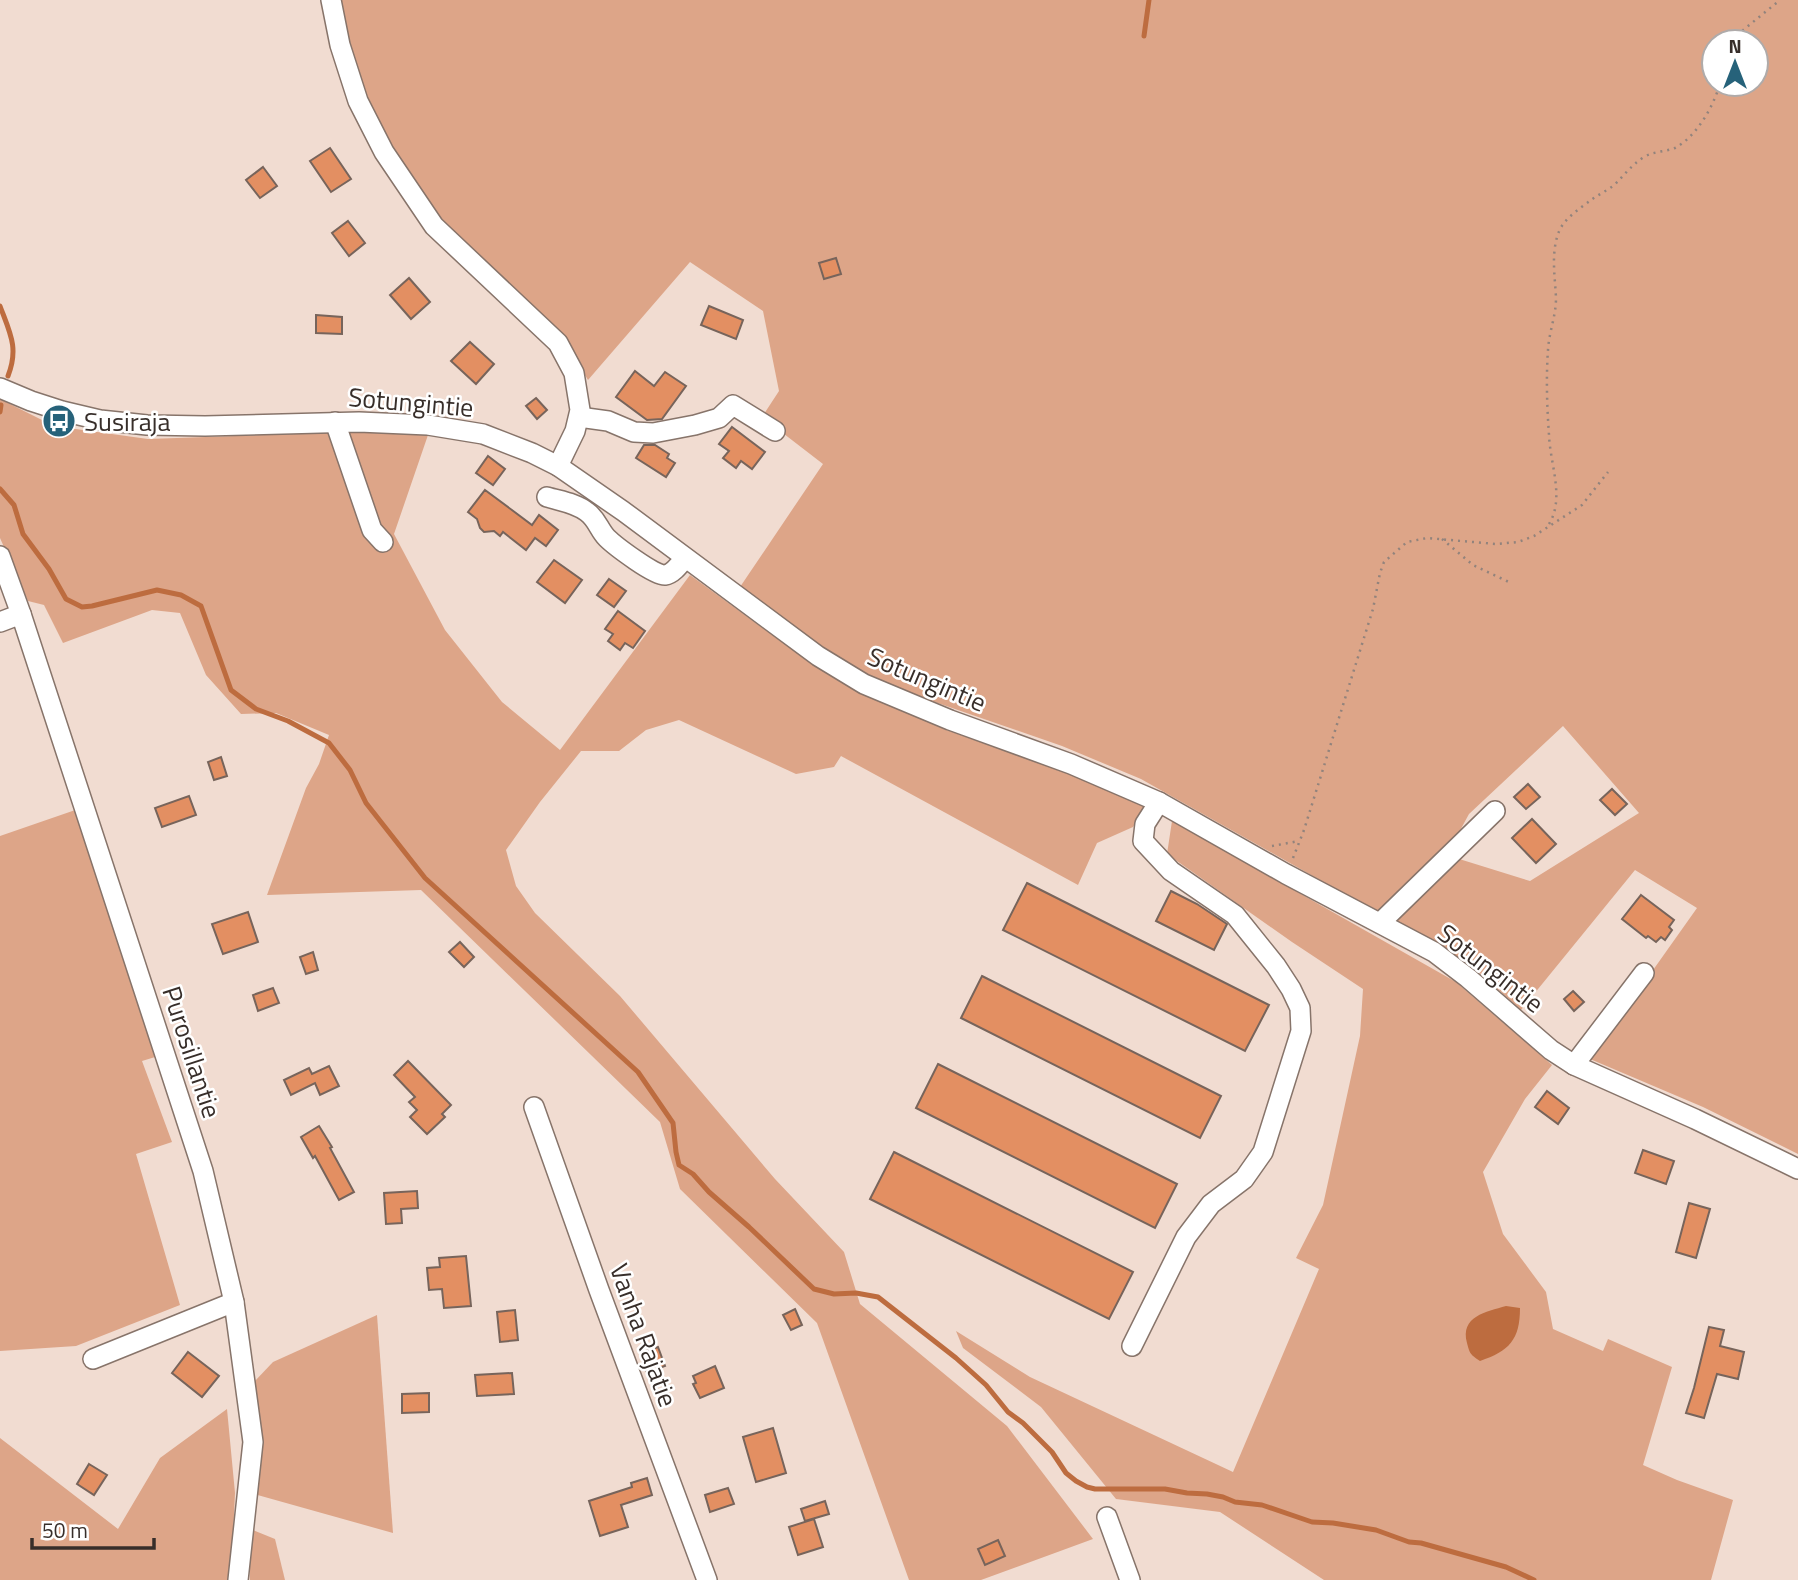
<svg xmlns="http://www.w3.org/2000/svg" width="1798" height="1580" font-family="'Titillium Web',sans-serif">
	<rect width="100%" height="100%" fill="#f1dcd1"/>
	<g fill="#dda588" fill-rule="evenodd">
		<path d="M339 0H1798V1154L1703 1107 1590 1059 1697 908 1635 870 1521 1010 1472 966 1392 918 1456 858 1530 881 1639 813 1563 726 1469 814 1451 847 1380 914 1141 779 1062 746 900 690 858 670 824 650 740 587 823 464 762 417 779 391 763 311 690 262 588 380 564 341 439 219 393 154 364 98ZM1714 42H1756V84H1714Z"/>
		<path d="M0 399 54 426 148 439 351 432 428 435 394 534 445 630 502 702 560 750 690 575 804 658 861 692 944 729 1118 792 1146 807 1133 827 1097 843 1078 885 841 756 834 767 796 774 679 720 646 730 619 751H581L540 802 506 850 516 886 535 913 620 996 775 1179 844 1252 860 1304 1007 1426 1093 1539 981 1580H909L817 1323 680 1189 660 1122 421 890 267 895 306 788 319 764 329 735 276 713 241 714 206 675 180 613 152 610 63 643 44 605 28 601 0 538Z"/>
		<path d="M84 807 165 1054 142 1061 172 1142 136 1154 180 1305 76 1346 0 1351V836Z"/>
		<path d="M1172 821 1456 982 1552 1065 1525 1099 1483 1172 1503 1234 1546 1292 1553 1329 1603 1351 1608 1339 1672 1367 1643 1465 1677 1480 1733 1500 1711 1580H1324L1220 1512 1116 1499 1041 1407 963 1348 956 1331 1030 1377 1233 1472 1319 1269 1296 1258 1323 1205 1360 1036 1363 989 1292 942 1167 854Z"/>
		<path d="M377 1315 393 1533 254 1494 253 1383 273 1362Z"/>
		<path d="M227 1409 235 1493 231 1580H0V1438L118 1529 160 1458Z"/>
		<path d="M248 1530H253L275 1539 285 1580H250Z"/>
	</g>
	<path fill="#bd6c3f" d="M1506 1306 1520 1308C1520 1340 1509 1351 1480 1361 1470 1354 1470 1354 1467 1343 1460 1316 1486 1312 1506 1306Z"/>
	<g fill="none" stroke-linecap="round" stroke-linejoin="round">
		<g stroke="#bd6c3f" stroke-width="5">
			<path d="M1144 36 1149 0"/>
			<path d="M0 306C10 333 19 348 8 376"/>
			<path d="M0 412 1 405"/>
			<path d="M0 489 14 505 23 534 49 569 66 599 82 607 92 606 157 590 181 595 201 606 231 690 256 709 288 721 329 743 350 770 366 803 425 878 638 1072 673 1123 676 1152 679 1165 693 1174 709 1192 749 1227 814 1289 834 1294 856 1293 878 1297 956 1358 986 1385 1008 1412 1023 1423 1052 1452 1066 1473 1076 1481 1087 1487 1095 1489H1165L1187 1493 1207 1494 1223 1497 1235 1502 1262 1505 1312 1522 1333 1523 1376 1530 1409 1542 1421 1543 1506 1567 1534 1580"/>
		</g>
	</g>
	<g fill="#e38f62" stroke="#77645b" stroke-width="2">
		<path d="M330 148 351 179 331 192 310 161Z"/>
		<path d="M263 167 277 186 260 198 246 180Z"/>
		<path d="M348 221 365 243 349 256 332 233Z"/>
		<path d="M836 258 841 274 824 279 819 263Z"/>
		<path d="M409 278 430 302 411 319 390 295Z"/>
		<path d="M709 306 743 320 736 339 701 325Z"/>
		<path d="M316 315 342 317V334L316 333Z"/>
		<path d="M470 342 494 364 476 384 451 361Z"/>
		<path d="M635 371 654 386 665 372 686 386 662 419 647 420 616 397Z"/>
		<path d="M536 398 547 410 537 419 526 406Z"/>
		<path d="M732 427 765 452 752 469 741 461 736 468 723 458 729 451 719 444Z"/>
		<path d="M644 445H655L669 454 667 458 675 463 666 477 636 458Z"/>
		<path d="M488 456 505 469 493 485 476 473Z"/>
		<path d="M485 490 532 525 539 515 558 530 546 546 535 538 526 550 503 532 500 536 494 531 484 532 480 528 477 519 468 512Z"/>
		<path d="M554 560 582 580 565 603 537 582Z"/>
		<path d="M609 579 626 591 614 607 597 595Z"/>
		<path d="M618 611 645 631 633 648 625 643 620 650 608 641 613 634 605 629Z"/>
		<path d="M221 757 227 776 214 780 208 762Z"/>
		<path d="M1528 784 1540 797 1526 809 1514 797Z"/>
		<path d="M1612 789 1627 804 1615 815 1600 800Z"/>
		<path d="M189 796 196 815 162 827 155 808Z"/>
		<path d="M1532 819 1556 844 1536 863 1512 838Z"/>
		<path d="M1027 883 1269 1005 1245 1051 1003 930Z"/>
		<path d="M1171 891 1197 904 1227 924 1214 950 1156 921Z"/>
		<path d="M1641 895 1674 920 1669 927 1672 930 1665 940 1661 937 1656 942 1648 936 1646 938 1622 919Z"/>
		<path d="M248 912 258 942 223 954 212 924Z"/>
		<path d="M460 942 474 957 464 967 449 952Z"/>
		<path d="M313 952 318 970 306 974 300 957Z"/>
		<path d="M982 976 1221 1096 1200 1138 961 1018Z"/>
		<path d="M273 988 279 1003 258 1011 253 995Z"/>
		<path d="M1573 991 1584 1002 1574 1011 1564 999Z"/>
		<path d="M408 1061 451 1105 442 1114 445 1117 427 1134 410 1117 417 1110 409 1102 415 1097 394 1075Z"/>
		<path d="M938 1064 1177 1184 1155 1228 916 1108Z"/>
		<path d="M329 1066 339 1086 320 1095 315 1083 291 1095 284 1080 309 1068 312 1074Z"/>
		<path d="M1547 1091 1569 1108 1558 1124 1535 1107Z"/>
		<path d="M319 1126 332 1147 330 1148 354 1192 339 1200 315 1156 313 1158 301 1137Z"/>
		<path d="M1643 1150 1674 1161 1666 1184 1635 1173Z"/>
		<path d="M894 1152 1133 1272 1109 1319 870 1199Z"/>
		<path d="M417 1191 418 1208 401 1209 402 1223 386 1224 384 1193Z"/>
		<path d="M1689 1203 1710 1209 1696 1258 1676 1252Z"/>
		<path d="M466 1256 471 1306 444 1308 442 1289 429 1290 427 1268 440 1267 439 1258Z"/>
		<path d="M795 1309 802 1325 791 1330 783 1315Z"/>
		<path d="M515 1310 518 1340 500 1342 497 1312Z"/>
		<path d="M1709 1327 1724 1330 1720 1346 1744 1352 1738 1379 1717 1374 1704 1418 1686 1413 1694 1388Z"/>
		<path d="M658 1347 665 1366 647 1373 640 1353Z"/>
		<path d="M188 1352 219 1376 202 1397 172 1373Z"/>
		<path d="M715 1366 724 1388 700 1398 693 1384 696 1383 693 1376Z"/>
		<path d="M512 1373 514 1394 477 1396 475 1375Z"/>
		<path d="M429 1393V1412L402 1413V1394Z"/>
		<path d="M773 1428 786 1473 756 1482 743 1437Z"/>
		<path d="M89 1464 107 1475 94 1495 77 1484Z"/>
		<path d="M647 1478 652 1495 621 1505 628 1527 600 1536 589 1501 632 1487 631 1483Z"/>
		<path d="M728 1488 734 1504 710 1512 705 1495Z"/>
		<path d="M825 1501 829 1514 805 1521 801 1509Z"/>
		<path d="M814 1519 823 1547 798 1555 789 1527Z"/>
		<path d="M998 1540 1005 1556 985 1565 978 1549Z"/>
	</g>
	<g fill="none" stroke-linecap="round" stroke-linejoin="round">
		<defs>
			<g id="minor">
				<path d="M331 0 340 45 358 101 384 152 434 226 558 343 574 373 580 410 575 431 558 466"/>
				<path d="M0 388 31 401 62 411 100 420 147 425 205 426 359 422 428 425 483 434 532 453 558 466 623 511 818 656 864 684 950 720 1071 764 1159 802 1286 874 1434 952 1468 978 1551 1050 1574 1065 1695 1119 1798 1169"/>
				<path d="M579 417 608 421 634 432 653 433 695 425 719 418 733 405 775 431"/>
				<path d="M335 422 372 530 383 542"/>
				<path d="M547 497C560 501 576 503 587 512 597 519 599 530 607 538 614 545 656 577 665 575 673 574 680 564 685 558"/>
				<path d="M0 556 21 614 203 1171 234 1302 253 1442 238 1580"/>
				<path d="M0 622 21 614"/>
				<path d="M1380 923 1495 811"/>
				<path d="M1574 1065 1644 973"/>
				<path d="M534 1107 599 1290 707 1580"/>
				<path d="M1132 1346 1186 1237 1211 1204 1244 1179 1263 1152 1301 1031 1300 1008 1291 989 1276 966 1235 915 1171 871 1143 841 1145 824 1159 802"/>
				<path d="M93 1359 234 1302"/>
				<path d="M1107 1517 1130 1580"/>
			</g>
		</defs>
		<use href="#minor" stroke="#87746a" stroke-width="22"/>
		<g stroke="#92837c" stroke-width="2.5" stroke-dasharray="2 5" stroke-linecap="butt">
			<path d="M1734 42 1742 31 1780 0"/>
			<path d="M1549 524C1565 498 1550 464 1549 435 1547 407 1546 378 1548 350 1549 332 1556 316 1556 298 1555 276 1551 255 1558 234 1563 219 1579 209 1591 200 1598 195 1606 191 1613 186 1624 176 1630 166 1644 157 1654 151 1665 152 1675 148 1697 136 1713 107 1720 84"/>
			<path d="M1442 539 1473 565 1511 583"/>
			<path d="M1272 846 1299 841"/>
			<path d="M1293 858 1304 830 1373 609 1380 573 1384 562 1407 542 1427 538 1496 544 1518 542 1534 536 1582 505 1608 472"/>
		</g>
		<use href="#minor" stroke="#fff" stroke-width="19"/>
	</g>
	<defs>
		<symbol id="bus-disc" viewBox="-11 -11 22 22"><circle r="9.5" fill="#26627a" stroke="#fff"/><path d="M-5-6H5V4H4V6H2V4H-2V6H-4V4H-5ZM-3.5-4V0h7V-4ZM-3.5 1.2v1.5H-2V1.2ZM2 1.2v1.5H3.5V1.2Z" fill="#fff"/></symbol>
	</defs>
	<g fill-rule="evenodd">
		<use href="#bus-disc" x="40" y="402" width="38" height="38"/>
	</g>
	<g text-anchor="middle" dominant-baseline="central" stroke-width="5" stroke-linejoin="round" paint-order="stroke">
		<g font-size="26" fill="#372e2a" stroke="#fff">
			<text transform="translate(411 402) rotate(5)">Sotungintie</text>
			<text transform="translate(927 679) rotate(23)">Sotungintie</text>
			<text transform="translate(1491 968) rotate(38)">Sotungintie</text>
			<text transform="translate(192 1052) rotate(72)">Purosillantie</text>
			<text transform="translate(644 1335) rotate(70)">Vanha Rajatie</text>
		</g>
		<g font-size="26" fill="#372e2a" stroke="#fff" text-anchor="start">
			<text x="84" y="421">Susiraja</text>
		</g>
	</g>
	<g transform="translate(1735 63)"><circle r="33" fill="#ffffff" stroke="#afabaa" stroke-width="2"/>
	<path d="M0-5L12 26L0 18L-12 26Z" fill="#26627a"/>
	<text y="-10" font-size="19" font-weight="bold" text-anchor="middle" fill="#372e2a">N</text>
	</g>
	<path d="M32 1538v10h122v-10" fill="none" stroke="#372e2a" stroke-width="3.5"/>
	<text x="42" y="1538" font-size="21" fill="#372e2a" stroke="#ffffff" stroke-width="5" paint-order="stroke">50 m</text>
</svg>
